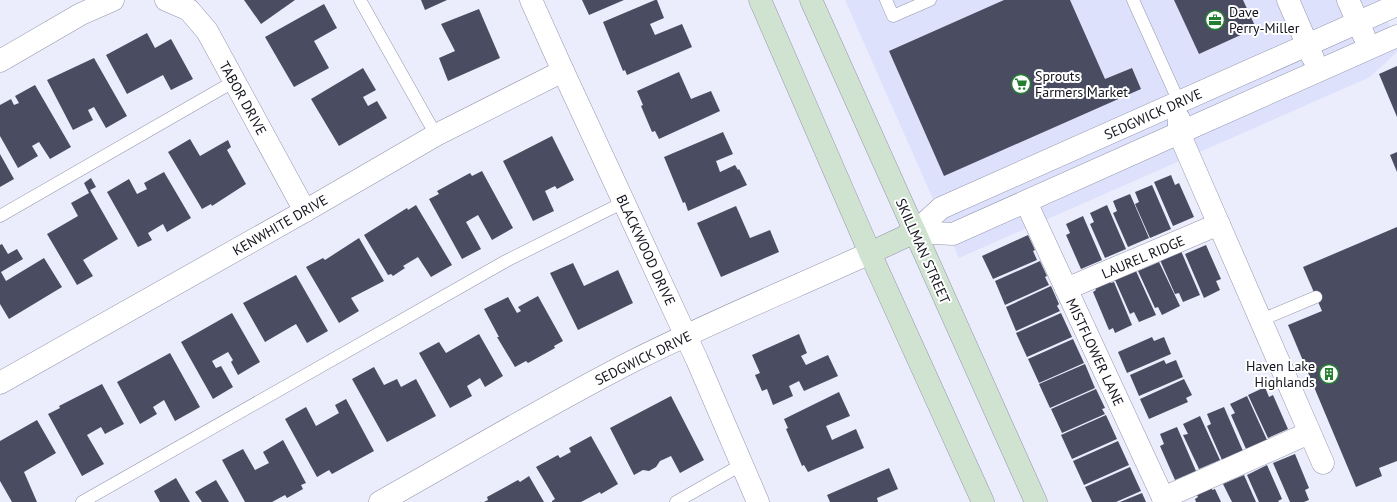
<svg xmlns="http://www.w3.org/2000/svg" width="1397" height="502" font-family="'PT Sans',sans-serif">
	<rect width="100%" height="100%" fill="#ebedfc"/>
	<path fill="#dde1fb" d="M845 0H1379L1397 44V52L1370 77 959 258Z"/>
	<g fill="#4a4d61">
		<path d="M244 0H295L261 24Z"/>
		<path d="M421 0H447L425 10Z"/>
		<path d="M582 0H624L589 15Z"/>
		<path d="M655 0H657L664 18 650 24 655 35 682 24 692 47 627 75 625 70 623 71 603 22Z"/>
		<path d="M1004 0H1070L1105 79 1132 68 1141 89 944 176 889 51Z"/>
		<path d="M1174 0H1243L1256 28 1199 54Z"/>
		<path d="M324 4 337 28 314 41 329 68 294 87 265 37Z"/>
		<path d="M479 9 500 58 448 81 439 58 455 51 441 24Z"/>
		<path d="M147 33 155 48 171 39 193 79 171 90 163 75 127 94 106 55Z"/>
		<path d="M94 58 127 116 106 128 94 107 88 110 93 120 73 130 47 80Z"/>
		<path d="M1397 66V117L1379 74Z"/>
		<path d="M363 68 376 90 363 97 368 106 377 101 387 118 339 146 311 99Z"/>
		<path d="M679 72 691 99 711 91 720 111 659 139 655 131 652 132 641 106 643 105 637 91Z"/>
		<path d="M35 85 71 147 50 159 39 142 32 146 38 156 18 168 0 136V105L11 99 14 105 19 103 15 96Z"/>
		<path d="M723 132 733 154 716 161 720 172 735 165 738 170 739 169 747 185 688 211 685 202 683 203 664 157Z"/>
		<path d="M552 136 574 180 557 189 555 186 545 191 554 211 533 221 503 161Z"/>
		<path d="M190 139 200 156 228 140 231 147 227 150 246 184 212 206 211 204 202 209 168 152Z"/>
		<path d="M1397 152V172L1390 155Z"/>
		<path d="M0 154 14 179 0 187Z"/>
		<path d="M482 171 513 228 492 240 478 215 466 222 481 249 462 259 429 199 439 194 437 191 470 173 472 176Z"/>
		<path d="M164 172 191 218 167 232 163 224 148 233 152 240 138 247 107 192 129 179 137 194 147 189 144 183Z"/>
		<path d="M1171 175 1175 185 1179 183 1194 217 1173 226 1154 182Z"/>
		<path d="M91 178 96 187 90 190 118 239 83 260 93 276 77 285 47 234 78 216 71 203 89 193 84 183Z"/>
		<path d="M1152 185 1171 229 1150 238 1135 204 1139 202 1135 192Z"/>
		<path d="M1130 194 1149 238 1128 247 1113 213 1117 211 1113 201Z"/>
		<path d="M416 205 452 265 431 277 418 257 403 266 405 268 393 276 391 274 388 275 364 235 407 208 408 210Z"/>
		<path d="M1107 205 1126 249 1105 258 1090 224 1094 222 1090 213Z"/>
		<path d="M736 206 750 238 770 230 779 252 721 277 697 223Z"/>
		<path d="M1083 216 1102 260 1081 269 1066 235 1070 233 1066 224Z"/>
		<path d="M1397 227V461L1379 468 1382 476 1356 487 1288 325 1322 311 1303 267Z"/>
		<path d="M1028 235 1035 250 1033 251 1037 260 993 279 982 256Z"/>
		<path d="M359 238 384 281 351 298 359 311 339 323 306 267 323 258 325 260Z"/>
		<path d="M2 244 8 254 17 249 23 259 1 272 6 281 44 258 62 287 9 319 0 304V245Z"/>
		<path d="M1206 245 1221 279 1216 281 1220 290 1204 298 1185 254Z"/>
		<path d="M1181 251 1200 295 1183 302 1179 293 1175 294 1160 260Z"/>
		<path d="M1040 261 1047 276 1045 277 1049 285 1005 305 995 281Z"/>
		<path d="M1159 262 1180 306 1162 315 1158 307 1155 308 1138 271Z"/>
		<path d="M573 263 584 286 618 270 633 303 578 330 550 273Z"/>
		<path d="M1136 271 1156 315 1139 322 1134 312 1130 314 1115 280Z"/>
		<path d="M296 275 328 331 307 343 296 324 265 342 243 303Z"/>
		<path d="M1110 281 1111 283 1114 282 1132 325 1115 333 1113 328 1109 330 1093 292 1096 290 1094 287Z"/>
		<path d="M1051 286 1059 304 1057 306 1060 311 1016 331 1006 307Z"/>
		<path d="M538 296 563 341 554 346 555 348 528 363 526 361 515 367 497 337H499L484 309 508 297 517 313 521 311 518 307Z"/>
		<path d="M232 313 260 362 238 375 231 362 233 360 228 352 212 361 216 368 221 366 233 387 213 399 181 342Z"/>
		<path d="M1061 313 1072 337 1027 357 1016 333Z"/>
		<path d="M479 334 503 376 485 387 480 378 467 386 472 396 450 408 419 353 439 342 446 353Z"/>
		<path d="M799 334 807 353 801 356 806 365 828 355 838 376 804 391 799 381 789 386 793 396 773 405 767 389 762 391 755 375 760 373 752 355Z"/>
		<path d="M1152 337 1154 341 1164 337 1171 354 1127 373 1118 352Z"/>
		<path d="M1073 339 1084 363 1039 383 1028 359Z"/>
		<path d="M170 353 200 407 175 421 164 400 153 407 157 414 140 424 117 382Z"/>
		<path d="M1164 360 1166 364 1176 360 1183 377 1139 396 1130 375Z"/>
		<path d="M1085 364 1095 388 1050 408 1039 384Z"/>
		<path d="M374 367 384 385 397 379 401 387 416 379 436 416 387 442 352 379Z"/>
		<path d="M1184 379 1192 395 1186 398 1188 402 1149 419 1140 399Z"/>
		<path d="M102 384 124 424 105 434 101 427 87 435 104 464 82 476 48 414 60 408 59 406Z"/>
		<path d="M1265 387 1269 397 1273 395 1288 429 1268 438 1248 395Z"/>
		<path d="M1096 389 1105 408 1102 409 1105 414 1062 433 1051 409Z"/>
		<path d="M839 392 850 416 826 426 832 440 856 429 864 448 808 472 804 465 802 466 786 429 788 428 784 419Z"/>
		<path d="M671 396 704 460 680 473 671 456 660 461 656 467 649 471 643 470 634 475 610 428Z"/>
		<path d="M1247 396 1267 440 1246 449 1231 415 1235 413 1230 404Z"/>
		<path d="M346 399 374 451 332 474 329 470 317 477 285 419 306 407 316 426 339 413 335 405Z"/>
		<path d="M1224 407 1243 451 1222 460 1207 426 1211 424 1207 414Z"/>
		<path d="M1106 415 1117 439 1072 459 1061 435Z"/>
		<path d="M1200 416 1220 460 1199 469 1183 435 1188 434 1183 424Z"/>
		<path d="M37 420 56 453 24 472 37 502H12L0 481V441Z"/>
		<path d="M1177 427 1196 471 1175 480 1160 446 1164 444 1160 434Z"/>
		<path d="M591 436 618 484 601 494 600 492 581 502H552V501L555 499 536 467 558 455 560 458 571 452 569 448Z"/>
		<path d="M283 440 306 483 301 485 303 489 287 498 285 495 272 502H245L222 460 243 449 255 470 269 463 263 452Z"/>
		<path d="M1118 441 1129 465 1084 485 1073 461Z"/>
		<path d="M1295 454 1309 488 1305 490 1309 500 1304 502H1290L1273 463Z"/>
		<path d="M1267 465 1282 499 1278 501 1279 502H1259L1247 475Z"/>
		<path d="M1130 467 1141 491 1116 502H1092L1085 487Z"/>
		<path d="M889 468 898 489 877 498 878 502H830L827 495Z"/>
		<path d="M1244 475 1256 502H1232L1223 484Z"/>
		<path d="M529 476 544 502H484L488 500 487 497 518 480 520 482Z"/>
		<path d="M176 478 190 502H160L154 491Z"/>
		<path d="M216 480 229 502H202L195 492Z"/>
		<path d="M1212 488V490L1215 489 1221 502H1196L1195 499 1198 497 1197 495Z"/>
		<path d="M1142 493 1146 502H1120Z"/>
	</g>
	<g fill="none" stroke-linecap="round" stroke-linejoin="round">
		<defs>
			<g id="service">
				<path d="M360 0 436 135"/>
				<path d="M886 0 893 16 930 0"/>
				<path d="M1133 0 1179 102"/>
				<path d="M0 216 233 82"/>
				<path d="M1261 320 1316 297"/>
				<path d="M82 502 506 261 624 202"/>
				<path d="M676 502 741 465"/>
			</g>
			<g id="minor">
				<path d="M166 0 189 10 207 31 305 211"/>
				<path d="M531 0 563 71 697 360 758 502"/>
				<path d="M1288 0 1313 58"/>
				<path d="M1348 0 1364 36"/>
				<path d="M0 61 81 14 113 0"/>
				<path d="M1179 119V133L1323 463"/>
				<path d="M1026 202 1165 502"/>
				<path d="M915 232 941 208 1397 5"/>
				<path d="M915 232 953 234 1179 133 1397 36"/>
				<path d="M1066 289 1219 224"/>
				<path d="M0 383 305 211 436 135 563 71"/>
				<path d="M1163 498 1309 433"/>
				<path d="M380 502C464 455 547 405 633 361 711 322 791 289 870 253"/>
			</g>
			<g id="secondary">
				<path d="M760 0 870 253 983 502"/>
				<path d="M811 0 1036 502"/>
				<path d="M870 253 915 232"/>
			</g>
		</defs>
		<use href="#service" stroke="#9395ad" stroke-width="13"/>
		<use href="#minor" stroke="#9395ad" stroke-width="23"/>
		<use href="#secondary" stroke="#9395ad" stroke-width="23"/>
		<use href="#service" stroke="#fff" stroke-width="12"/>
		<use href="#minor" stroke="#fff" stroke-width="22"/>
		<use href="#secondary" stroke="#d0e3d0" stroke-width="22"/>
	</g>
	<defs>
		<symbol id="office-ring" viewBox="-11 -11 22 22"><circle r="9.5" fill="#fff" stroke="#248031" stroke-width="1.5"/><path d="M-6-3h4V-5.5h4V-3h4V5H-6ZM-1-4.5V-3h2v-1.5ZM-6 0V1H6V0Z" fill="#248031"/></symbol>
		<symbol id="supermarket-ring" viewBox="-11 -11 22 22"><circle r="9.5" fill="#fff" stroke="#248031" stroke-width="1.5"/><path d="M-6-5.5h2.5l.6 2H6L4.5 2H-2.5L-4.4-4H-6ZM-1.5 3.2a1.3 1.3 0 1 0 .1 0ZM3 3.2a1.3 1.3 0 1 0 .1 0Z" fill="#248031"/></symbol>
		<symbol id="building-ring" viewBox="-11 -11 22 22"><circle r="9.5" fill="#fff" stroke="#248031" stroke-width="1.5"/><path d="M-4-6H4V6H1V3H-1V6H-4ZM-2.5-4.3h1.7v1.8h-1.7ZM.8-4.3h1.7v1.8H.8ZM-2.5-1h1.7V.8h-1.7ZM.8-1h1.7V.8H.8Z" fill="#248031"/></symbol>
	</defs>
	<g fill-rule="evenodd">
		<use href="#office-ring" x="1204" y="9" width="22" height="22"/>
		<use href="#supermarket-ring" x="1010" y="73" width="22" height="22"/>
		<use href="#building-ring" x="1318" y="363" width="22" height="22"/>
	</g>
	<g text-anchor="middle" dominant-baseline="central" stroke-width="4" stroke-linejoin="round" paint-order="stroke">
		<g font-size="14" fill="#13141d" stroke="#fff" text-anchor="start">
			<text x="1229" y="12">Dave<tspan x="1229" dy="16">Perry-Miller</tspan></text>
			<text x="1035" y="76">Sprouts<tspan x="1035" dy="16">Farmers Market</tspan></text>
			<text x="1315" y="366" text-anchor="end">Haven Lake<tspan x="1315" dy="16">Highlands</tspan></text>
		</g>
		<g font-size="14" fill="#13141d" stroke="#fff">
			<text transform="translate(243 98) rotate(61)">TABOR DRIVE</text>
			<text transform="translate(1153 114) rotate(-24)">SEDGWICK DRIVE</text>
			<text transform="translate(280 225) rotate(-30)">KENWHITE DRIVE</text>
			<text transform="translate(646 250) rotate(65)">BLACKWOOD DRIVE</text>
			<text transform="translate(923 251) rotate(66)">SKILLMAN STREET</text>
			<text transform="translate(1143 257) rotate(-23)">LAUREL RIDGE</text>
			<text transform="translate(1095 352) rotate(65)">MISTFLOWER LANE</text>
			<text transform="translate(643 358) rotate(-26)">SEDGWICK DRIVE</text>
		</g>
	</g>
</svg>
